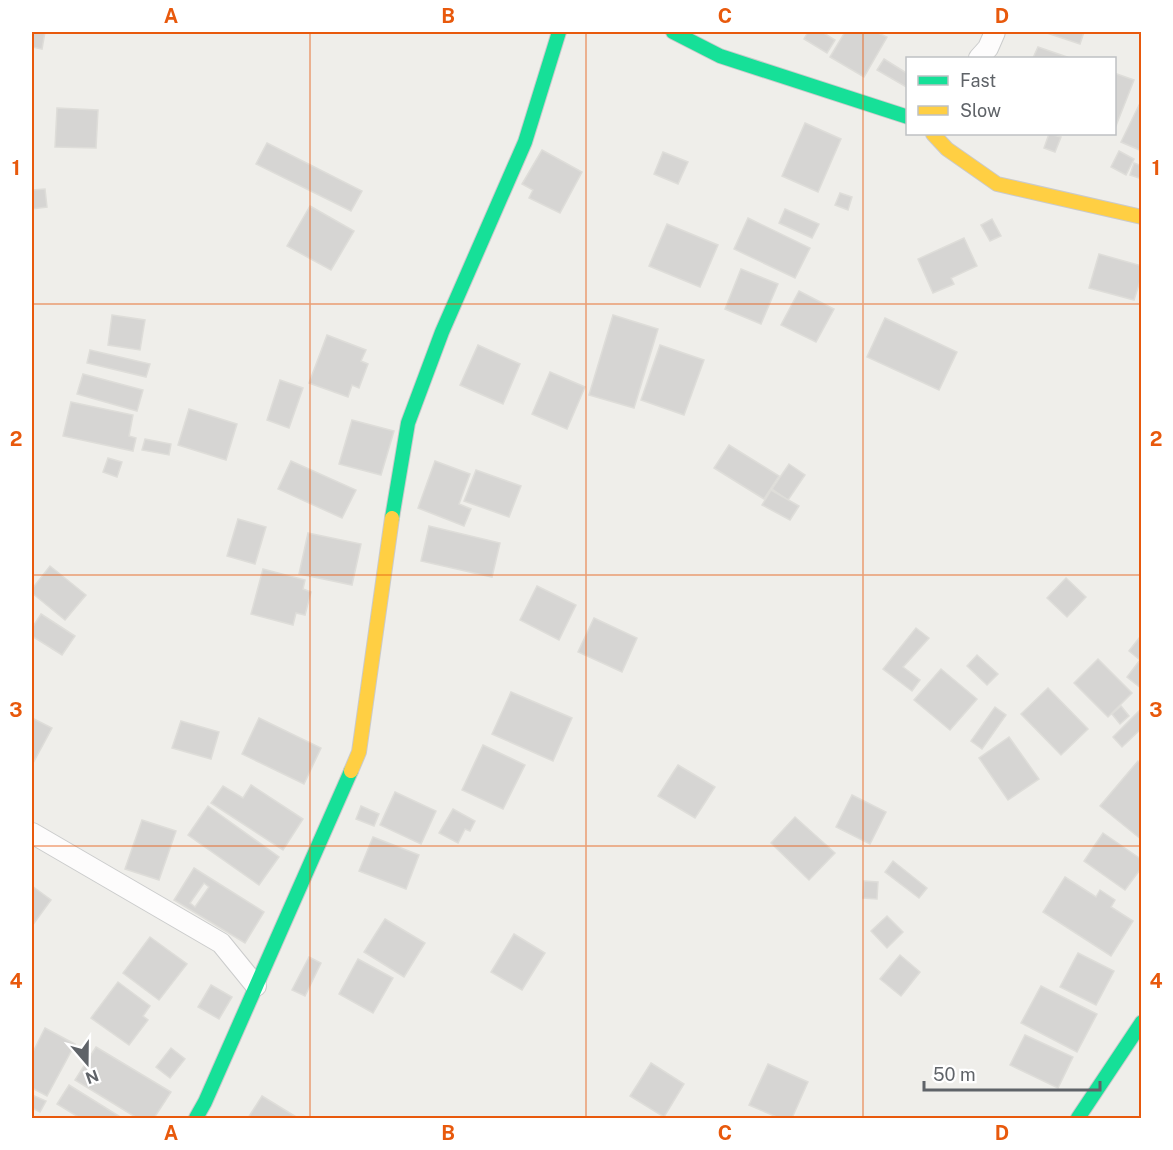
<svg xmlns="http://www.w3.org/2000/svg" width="1173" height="1150" font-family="'Public Sans',sans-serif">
	<rect width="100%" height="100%" fill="#efeeea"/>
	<g fill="#d6d5d3" stroke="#deddd9" stroke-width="1.5" fill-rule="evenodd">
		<path d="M32 32H45L42 49 32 47Z"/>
		<path d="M808 32H822L835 40 827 53 804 39Z"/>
		<path d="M845 32H876L887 37 864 77 830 57Z"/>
		<path d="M1044 32H1084L1080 44Z"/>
		<path d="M1038 47 1070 58H1033Z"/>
		<path d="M884 59 908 74V88L877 70Z"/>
		<path d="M1114 73 1134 80 1114 131Z"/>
		<path d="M1142 99V151L1121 142Z"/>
		<path d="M57 108 98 110 96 148 55 147Z"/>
		<path d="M805 123 841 139 818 192 782 176Z"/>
		<path d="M1049 134 1061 137 1055 152 1044 148Z"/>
		<path d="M267 143 362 191 351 211 256 164Z"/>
		<path d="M542 150 582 172 560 213 529 198 533 190 522 184Z"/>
		<path d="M1119 151 1134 159 1126 175 1111 167Z"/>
		<path d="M663 152 688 162 678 184 654 174Z"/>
		<path d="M1134 163 1142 166V179L1130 175Z"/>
		<path d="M45 189 47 207 32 209V190Z"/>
		<path d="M840 193 852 197 848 210 835 205Z"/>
		<path d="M310 206 354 231 331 270 287 246Z"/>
		<path d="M785 209 819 224 812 238 779 223Z"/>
		<path d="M748 218 810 248 795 278 734 249Z"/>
		<path d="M992 219 1001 236 990 241 981 225Z"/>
		<path d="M667 224 718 245 700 287 649 266Z"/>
		<path d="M964 238 977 266 951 278 954 284 933 293 918 259Z"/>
		<path d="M1099 254 1142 266V275L1134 300 1089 288Z"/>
		<path d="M741 269 778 284 761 324 725 309Z"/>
		<path d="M799 291 834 309 816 342 781 325Z"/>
		<path d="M112 315 145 320 140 350 108 345Z"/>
		<path d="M613 315 658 329 634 408 589 395Z"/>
		<path d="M885 318 957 352 939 390 867 357Z"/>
		<path d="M327 335 366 350 361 361 368 364 359 388 352 385 348 397 309 383Z"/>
		<path d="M478 345 520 364 503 404 460 385Z"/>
		<path d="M660 345 704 360 684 415 641 400Z"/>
		<path d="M90 350 150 364 146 377 87 363Z"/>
		<path d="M550 372 585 387 567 429 532 414Z"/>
		<path d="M83 374 143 390 137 411 77 394Z"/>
		<path d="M280 380 303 388 289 428 267 420Z"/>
		<path d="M71 402 133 415 129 436 136 438 133 451 63 436Z"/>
		<path d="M189 409 237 424 226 460 178 445Z"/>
		<path d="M352 420 394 431 381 475 339 464Z"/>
		<path d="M145 439 171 444 169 455 142 450Z"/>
		<path d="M729 445 779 476 764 499 714 468Z"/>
		<path d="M108 458 122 462 117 477 103 472Z"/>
		<path d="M291 461 356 490 342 518 278 489Z"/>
		<path d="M435 461 470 474 459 504 471 509 464 526 418 508Z"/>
		<path d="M789 464 805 475 788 500 772 489Z"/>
		<path d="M476 470 521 486 509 517 464 501Z"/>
		<path d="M771 490 799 506 790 520 762 505Z"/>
		<path d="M238 519 266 527 255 564 227 556Z"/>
		<path d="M429 526 500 543 492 577 421 561Z"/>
		<path d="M308 533 361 544 352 585 299 574Z"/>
		<path d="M50 566 86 595 65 620 32 593V589Z"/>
		<path d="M263 569 305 580 303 589 311 592 305 615 296 613 293 625 251 614Z"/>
		<path d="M1066 578 1086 597 1067 617 1047 598Z"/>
		<path d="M537 586 576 605 559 640 520 620Z"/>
		<path d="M41 614 75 636 62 655 32 636V628Z"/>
		<path d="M594 618 637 638 622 672 578 652Z"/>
		<path d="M916 628 929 638 903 667 920 680 912 691 883 669Z"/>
		<path d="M1140 637 1142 639V689L1127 677 1140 660 1129 651Z"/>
		<path d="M977 655 998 674 987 685 967 666Z"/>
		<path d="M1098 659 1132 693 1108 717 1074 683Z"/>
		<path d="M941 669 977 699 950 730 914 700Z"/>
		<path d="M1048 688 1088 729 1061 755 1021 714Z"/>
		<path d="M511 692 572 718 553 761 492 734Z"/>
		<path d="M1121 706 1129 716 1120 724 1112 714Z"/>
		<path d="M995 707 1006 715 982 749 971 741Z"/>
		<path d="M1139 711 1142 713V728L1122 747 1113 737Z"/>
		<path d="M32 718 52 728 32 765Z"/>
		<path d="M259 718 321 748 304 784 242 754Z"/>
		<path d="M181 721 219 732 211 759 172 748Z"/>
		<path d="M1009 737 1039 779 1008 800 979 758Z"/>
		<path d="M483 745 525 765 503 809 462 790Z"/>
		<path d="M1138 761 1142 764V840L1100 806Z"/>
		<path d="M678 765 715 787 695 818 658 796Z"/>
		<path d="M251 785 303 819 283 850 211 803 223 786 243 798Z"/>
		<path d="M395 792 436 811 421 844 380 825Z"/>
		<path d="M852 795 886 812 870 844 836 827Z"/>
		<path d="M208 806 279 857 259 885 188 835Z"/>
		<path d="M361 806 379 814 374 826 356 819Z"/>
		<path d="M453 809 475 821 470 831 465 829 458 843 439 833Z"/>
		<path d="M795 817 835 853 809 880 771 843Z"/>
		<path d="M142 820 176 831 159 880 125 869Z"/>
		<path d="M1103 833 1142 860V867L1125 890 1084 861Z"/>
		<path d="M373 837 419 855 406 889 359 871Z"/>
		<path d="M893 861 927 888 919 898 885 872Z"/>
		<path d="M194 868 264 912 245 943 174 900ZM204 883 209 887 195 907 190 903Z"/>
		<path d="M1065 877 1096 897 1100 890 1115 900 1111 907 1133 921 1111 956 1043 912Z"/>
		<path d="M864 881 878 882 877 899 863 898Z"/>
		<path d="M32 886 51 900 32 926Z"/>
		<path d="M887 916 903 932 887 948 871 931Z"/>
		<path d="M385 919 425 943 404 977 364 952Z"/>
		<path d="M514 934 545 953 522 990 491 972Z"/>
		<path d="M150 937 187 964 159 1000 123 973Z"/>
		<path d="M1078 953 1114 971 1096 1005 1060 987Z"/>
		<path d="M900 955 920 972 901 996 880 979Z"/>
		<path d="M309 957 321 963 305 996 292 990Z"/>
		<path d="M358 959 393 978 373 1013 339 994Z"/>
		<path d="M118 982 150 1006 143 1016 148 1020 129 1045 91 1018Z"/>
		<path d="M211 985 232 997 219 1019 198 1007Z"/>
		<path d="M1041 986 1097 1014 1077 1052 1021 1023Z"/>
		<path d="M45 1028 75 1044 47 1096 32 1088V1054Z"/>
		<path d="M1025 1035 1073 1057 1058 1088 1010 1065Z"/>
		<path d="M96 1047 171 1092 154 1118H137L75 1080Z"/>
		<path d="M171 1048 185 1059 170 1078 156 1067Z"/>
		<path d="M651 1063 684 1084 664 1117 630 1096Z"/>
		<path d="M768 1064 808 1082 792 1118H779L749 1105Z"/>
		<path d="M69 1085 122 1118H80L57 1104Z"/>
		<path d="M32 1095 46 1101 40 1112 32 1108Z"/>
		<path d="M262 1096 298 1118H248Z"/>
	</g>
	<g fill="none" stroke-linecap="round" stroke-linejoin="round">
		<defs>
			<g id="street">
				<path d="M979 58 988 48 995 32"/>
				<path d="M32 833 221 943 256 986"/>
			</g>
			<g id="fast">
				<path d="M673 32 720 56 908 117"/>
				<path d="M392 518 408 423 442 332 525 142 559 32"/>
				<path d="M196 1118 205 1102 351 771"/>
				<path d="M1078 1118 1142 1022"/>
			</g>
			<g id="slow">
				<path d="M933 134 947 149 997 184 1142 217"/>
				<path d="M351 771 359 752 392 518"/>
			</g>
		</defs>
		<use href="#street" stroke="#cbcccc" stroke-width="22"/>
		<use href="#fast" stroke="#cacacb" stroke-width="16"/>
		<use href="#slow" stroke="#cacacb" stroke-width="16"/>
		<use href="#street" stroke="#fdfcfc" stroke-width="20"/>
		<use href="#fast" stroke="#16e098" stroke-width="14"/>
		<use href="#slow" stroke="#ffcf43" stroke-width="14"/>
	</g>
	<path fill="none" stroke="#e8590c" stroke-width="1.5" stroke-opacity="0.55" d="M310 32V1118M586 32V1118M863 32V1118M32 304H1142M32 575H1142M32 846H1142"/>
	<rect width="1173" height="1150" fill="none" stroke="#ffffff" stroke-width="66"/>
	<rect x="906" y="57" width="210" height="78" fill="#ffffff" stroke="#bfc1c3" stroke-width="1.5"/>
	<rect x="918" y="76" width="30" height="9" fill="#16e098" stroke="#bfc1c3" stroke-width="1.5"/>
	<text x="960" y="87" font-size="18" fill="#5f6368">Fast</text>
	<rect x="918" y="106" width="30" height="9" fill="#ffcf43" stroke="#bfc1c3" stroke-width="1.5"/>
	<text x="960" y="117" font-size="18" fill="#5f6368">Slow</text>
	<g transform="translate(87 1063) rotate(160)" stroke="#ffffff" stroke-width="4.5" paint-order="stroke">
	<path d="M0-4.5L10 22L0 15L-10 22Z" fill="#5f6368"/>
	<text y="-9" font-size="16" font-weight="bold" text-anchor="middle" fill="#5f6368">N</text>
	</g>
	<path d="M924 1081v9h176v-9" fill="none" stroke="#5f6368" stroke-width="3"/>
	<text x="933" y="1081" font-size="18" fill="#5f6368" stroke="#ffffff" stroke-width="4.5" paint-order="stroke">50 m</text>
	<rect x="33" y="33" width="1107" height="1084" fill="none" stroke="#e8590c" stroke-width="2"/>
	<g font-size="20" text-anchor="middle" font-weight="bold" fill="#e8590c">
		<text x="171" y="23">A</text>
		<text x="448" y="23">B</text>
		<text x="725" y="23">C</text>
		<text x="1002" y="23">D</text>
		<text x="16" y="175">1</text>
		<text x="1156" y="175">1</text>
		<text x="16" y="446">2</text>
		<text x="1156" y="446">2</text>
		<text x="16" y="717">3</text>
		<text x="1156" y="717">3</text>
		<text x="16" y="988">4</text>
		<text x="1156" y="988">4</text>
		<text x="171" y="1140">A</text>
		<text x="448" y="1140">B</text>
		<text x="725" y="1140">C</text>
		<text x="1002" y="1140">D</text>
	</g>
</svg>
